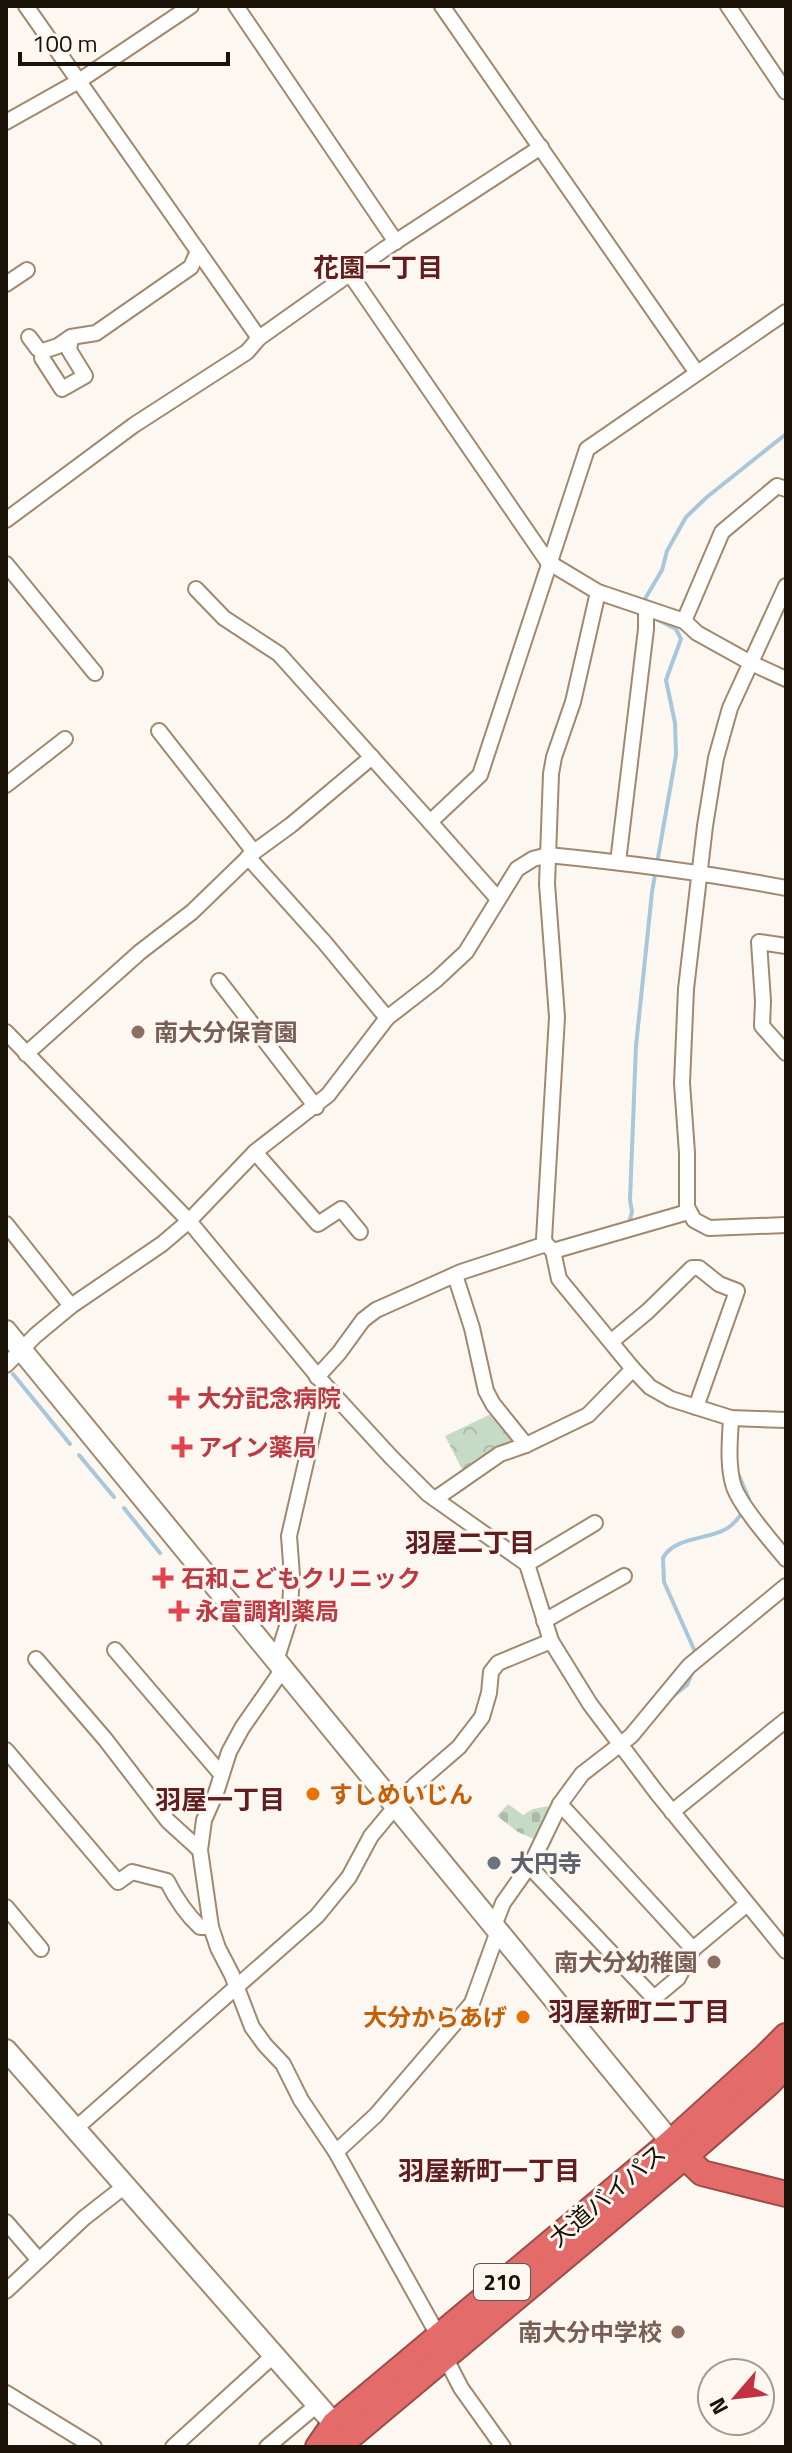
<svg xmlns="http://www.w3.org/2000/svg" width="792" height="2453" font-family="'Titillium Web','Noto Sans JP',sans-serif">
	<defs>
		<pattern id="cemetery-stones" width="16" height="16" patternUnits="userSpaceOnUse" patternTransform="scale(2)"><rect width="16" height="16" fill="#c6dbc6"/><path d="M2 7V4a2 2 0 0 1 4 0v3zM10 15v-3a2 2 0 0 1 4 0v3z" fill="#aabba9"/></pattern>
		<pattern id="park-crowns" width="20" height="18" patternUnits="userSpaceOnUse" patternTransform="scale(2)"><rect width="20" height="18" fill="#c6dbc6"/><path d="M2 6a3 3 0 1 1 6 0M12 15a3 3 0 1 1 6 0" fill="none" stroke="#aabba9"/></pattern>
	</defs>
	<rect width="100%" height="100%" fill="#fcf7f1"/>
	<path fill="url(#cemetery-stones)" d="M508 1804 523 1815 533 1809 549 1806 534 1839 518 1832 497 1816Z"/>
	<path fill="url(#park-crowns)" d="M493 1413 520 1443 463 1471 445 1436Z"/>
	<g fill="none" stroke-linecap="round" stroke-linejoin="round">
		<g stroke="#a8c7db" stroke-width="4">
			<path d="M642 604 662 570 667 551 686 517 707 497 786 434"/>
			<path d="M629 1223 632 1212 630 1200 636 1046 652 892 676 755 675 723 666 680 681 639 676 629 652 617"/>
			<path d="M13 1374 70 1444"/>
			<path d="M79 1455 114 1497"/>
			<path d="M737 1479 739 1476 749 1499 748 1503"/>
			<path d="M124 1508 160 1553"/>
			<path d="M697 1656 664 1582 663 1558C674 1537 707 1540 726 1529 734 1525 739 1517 744 1510"/>
			<path d="M667 1701 687 1685 695 1665"/>
			<path d="M477 1969 480 1959"/>
		</g>
		<defs>
			<g id="street">
				<path d="M26 6 259 338"/>
				<path d="M236 6 396 242"/>
				<path d="M442 6 697 373"/>
				<path d="M728 6 786 92"/>
				<path d="M6 122 79 81 191 6"/>
				<path d="M350 274 548 562 598 592 684 621 697 633 751 663 786 679"/>
				<path d="M6 284 27 270"/>
				<path d="M29 337 38 349 43 351"/>
				<path d="M71 337 69 350 85 376 62 389 42 358 43 351 58 346 71 337 96 333 191 267 198 251"/>
				<path d="M6 520 134 425 247 352 259 338 386 248 541 147"/>
				<path d="M6 564 95 673"/>
				<path d="M786 586 730 708 716 758 705 826 686 989 682 1083 687 1153V1207L694 1220 709 1228 786 1225"/>
				<path d="M196 589 224 618 279 654 430 822"/>
				<path d="M598 592 573 702 554 757 551 774 547 884 557 1017 544 1239 546 1244 553 1251 688 1212"/>
				<path d="M684 621 722 532 777 486 786 489"/>
				<path d="M159 731 254 852"/>
				<path d="M6 785 65 739"/>
				<path d="M248 857 325 943 387 1018"/>
				<path d="M618 862 646 629V610"/>
				<path d="M498 899 430 822 480 775 587 449 786 312"/>
				<path d="M786 946 759 942 763 1001 762 1026 786 1053"/>
				<path d="M219 981 316 1107"/>
				<path d="M6 1032 189 1221 324 1384 289 1536 292 1576 289 1620 276 1661"/>
				<path d="M26 1054 140 952 192 912 254 852 291 825 372 757"/>
				<path d="M255 1152 318 1224 341 1209 360 1232"/>
				<path d="M6 1224 71 1306"/>
				<path d="M553 1251 559 1279 633 1369"/>
				<path d="M455 1275 472 1328 486 1391 493 1404 526 1445"/>
				<path d="M612 1341 648 1311 692 1268H699L719 1284 737 1291 696 1407"/>
				<path d="M6 1365 36 1335 71 1306 162 1244 189 1221 255 1152 328 1095 387 1018 436 980 466 952 517 869 533 859 548 855C629 863 707 873 786 888"/>
				<path d="M317 1377 339 1353 363 1320 376 1310 461 1272 546 1244"/>
				<path d="M324 1384 391 1457 428 1494 527 1564 551 1641 590 1704 657 1793 786 1951"/>
				<path d="M731 1418C730 1439 727 1466 734 1487 741 1507 772 1542 786 1559"/>
				<path d="M435 1499 500 1454 526 1445 588 1415 633 1369 650 1387 671 1399 696 1407 731 1418 786 1420"/>
				<path d="M527 1564 595 1523"/>
				<path d="M544 1621 624 1576"/>
				<path d="M115 1650 221 1774"/>
				<path d="M36 1659 105 1739 168 1821 200 1850"/>
				<path d="M283 1669 242 1728 229 1752 216 1793 204 1820 200 1850 211 1927 218 1948 232 1975 252 2027 265 2045 283 2064 301 2100 336 2152 438 2335"/>
				<path d="M6 1750 118 1882 132 1872 167 1881C176 1899 185 1913 200 1927H211"/>
				<path d="M560 1804 693 1949"/>
				<path d="M672 1812 786 1720"/>
				<path d="M529 1866 654 1998 678 1978 693 1949 747 1904"/>
				<path d="M6 1907 41 1949"/>
				<path d="M494 1926 503 1903 532 1862 560 1804 582 1774 631 1736 689 1666 786 1586"/>
				<path d="M75 2129 317 1916 349 1877 371 1836 396 1806 415 1785 459 1747 482 1717 489 1693 491 1672 498 1663 551 1641"/>
				<path d="M336 2152 376 2115 472 2003 498 1931"/>
				<path d="M6 2222 38 2259"/>
				<path d="M6 2291 84 2218 125 2186"/>
				<path d="M445 2357 461 2388 503 2447"/>
				<path d="M6 2393 94 2447"/>
				<path d="M173 2447 274 2355"/>
				<path d="M267 2447 317 2405"/>
			</g>
			<g id="secondary">
				<path d="M6 1331 671 2142"/>
				<path d="M6 2050 344 2435"/>
			</g>
			<g id="highway">
				<path d="M675 2147 702 2173 786 2194"/>
				<path d="M318 2447 334 2424 671 2142 767 2055 786 2036"/>
				<path d="M328 2447 347 2439 684 2157 769 2083 786 2065"/>
			</g>
		</defs>
		<use href="#street" stroke="#a1896d" stroke-width="18"/>
		<use href="#secondary" stroke="#a1896d" stroke-width="24"/>
		<use href="#highway" stroke="#9d4c47" stroke-width="28"/>
		<use href="#street" stroke="#fff" stroke-width="14"/>
		<use href="#secondary" stroke="#fff" stroke-width="20"/>
		<use href="#highway" stroke="#e36b6a" stroke-width="24"/>
	</g>
	<g fill="#8d6e63" stroke="#fcf7f1" stroke-width="3">
		<circle cx="138" cy="1032" r="8"/>
		<circle cx="714" cy="1962" r="8"/>
		<circle cx="678" cy="2332" r="8"/>
	</g>
	<g fill="#e0444e" stroke="#fcf7f1" stroke-width="3">
		<path d="M175 1386h8v8h8v8h-8v8h-8v-8h-8v-8h8z"/>
		<path d="M178 1435h8v8h8v8h-8v8h-8v-8h-8v-8h8z"/>
		<path d="M159 1566h8v8h8v8h-8v8h-8v-8h-8v-8h8z"/>
		<path d="M175 1599h8v8h8v8h-8v8h-8v-8h-8v-8h8z"/>
	</g>
	<g fill="#e8710a" stroke="#fcf7f1" stroke-width="3">
		<circle cx="313" cy="1794" r="8"/>
		<circle cx="523" cy="2017" r="8"/>
	</g>
	<circle fill="#6b7280" stroke="#fcf7f1" stroke-width="3" cx="494" cy="1863" r="8"/>
	<g text-anchor="middle" dominant-baseline="central" stroke-width="6" stroke-linejoin="round" paint-order="stroke">
		<rect fill="#fcf7f1" stroke="#5e574d" stroke-width="2" x="474" y="2264" width="56" height="36" rx="6"/>
		<g font-size="22" font-weight="bold" fill="#1b1207">
			<text x="502" y="2282">210</text>
		</g>
		<g font-size="24" font-weight="bold" fill="#785e54" stroke="#fcf7f1" text-anchor="end">
			<text x="154" y="1032" text-anchor="start">南大分保育園</text>
			<text x="698" y="1962">南大分幼稚園</text>
			<text x="662" y="2332">南大分中学校</text>
		</g>
		<g font-size="24" font-weight="bold" fill="#be3a42" stroke="#fcf7f1" text-anchor="start">
			<text x="197" y="1398">大分記念病院</text>
			<text x="198" y="1447">アイン薬局</text>
			<text x="181" y="1578">石和こどもクリニック</text>
			<text x="195" y="1611">永富調剤薬局</text>
		</g>
		<g font-size="24" font-weight="bold" fill="#c56008" stroke="#fcf7f1" text-anchor="start">
			<text x="329" y="1794">すしめいじん</text>
			<text x="507" y="2017" text-anchor="end">大分からあげ</text>
		</g>
		<g font-size="24" font-weight="bold" fill="#5b616d" stroke="#fcf7f1" text-anchor="start">
			<text x="510" y="1863">大円寺</text>
		</g>
		<g font-size="24" fill="#1b1207" stroke="#fcf7f1">
			<text transform="translate(607 2195) rotate(-40)">大道バイパス</text>
		</g>
		<g font-size="26" font-weight="bold" fill="#621d20" stroke="#fcf7f1">
			<text x="378" y="267">花園一丁目</text>
			<text x="470" y="1542">羽屋二丁目</text>
			<text x="220" y="1799">羽屋一丁目</text>
			<text x="639" y="2011">羽屋新町二丁目</text>
			<text x="489" y="2170">羽屋新町一丁目</text>
		</g>
	</g>
	<rect width="792" height="2453" fill="none" stroke="#1b1207" stroke-width="16"/>
	<g transform="translate(736 2397) rotate(242)"><circle r="38" fill="#fcf7f1" stroke="#a29b93" stroke-width="2"/>
	<path d="M0-6L14 30L0 20L-14 30Z" fill="#c1313e"/>
	<text y="-12" font-size="22" font-weight="bold" text-anchor="middle" fill="#1b1207">N</text>
	</g>
	<path d="M20 52v12h208v-12" fill="none" stroke="#1b1207" stroke-width="4"/>
	<text x="32" y="52" font-size="24" fill="#1b1207" stroke="#fcf7f1" stroke-width="6" paint-order="stroke">100 m</text>
</svg>
